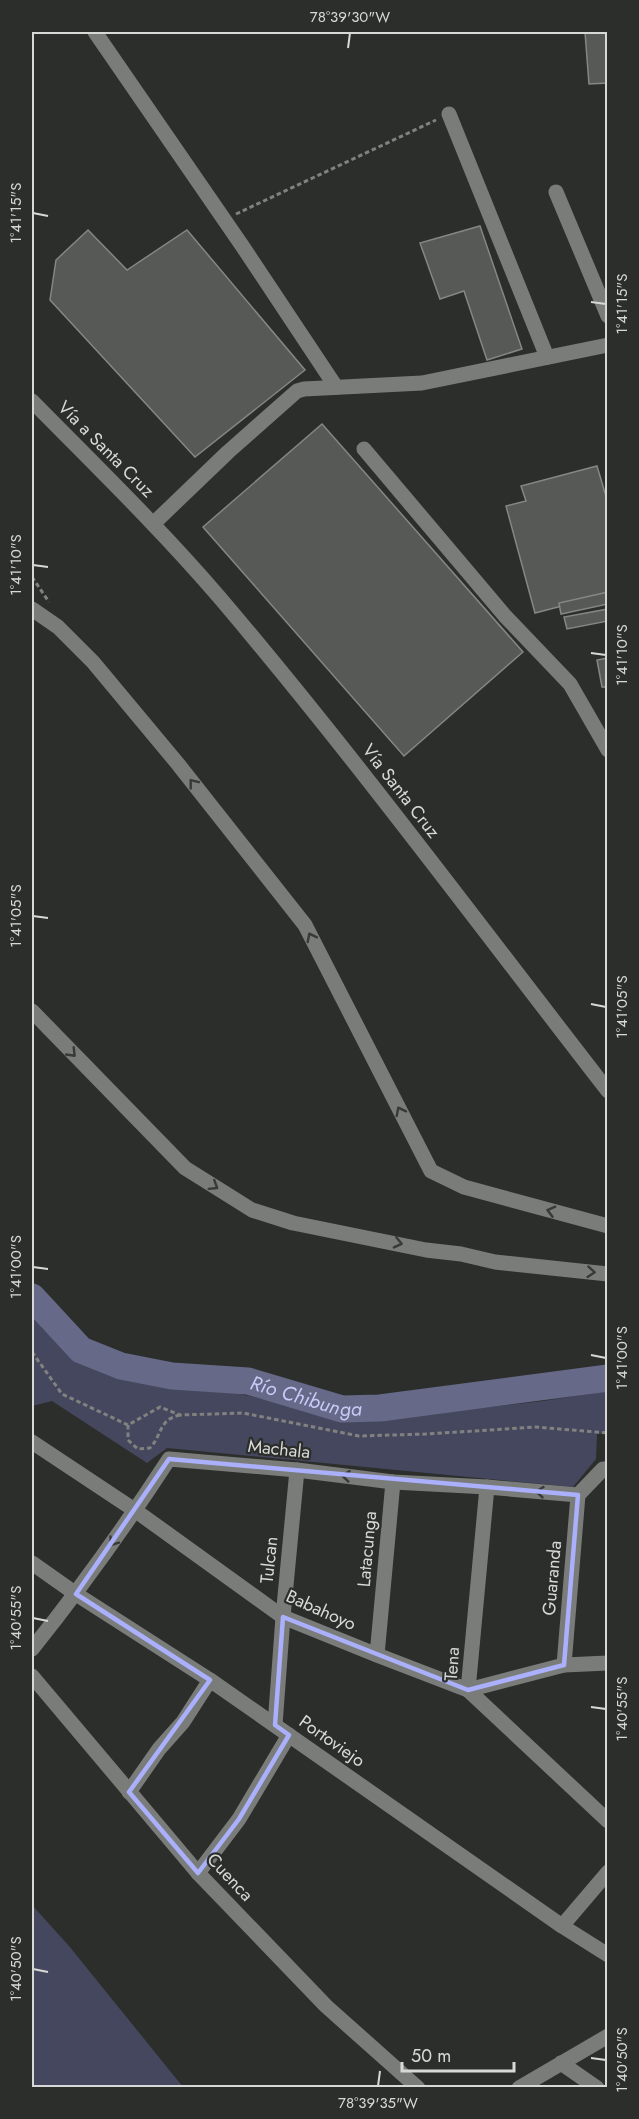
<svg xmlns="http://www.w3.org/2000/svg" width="639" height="2119" font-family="Jost,sans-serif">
	<rect width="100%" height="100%" fill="#2c2e2b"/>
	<g fill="#45475e">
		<path d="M32 1314 43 1329 87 1363 154 1386 227 1391 321 1412 390 1418 543 1401 607 1391V1433L597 1434 596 1459 573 1487 167 1448 147 1463 52 1401 32 1406Z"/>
		<path d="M32 1905 69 1946 183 2087H32Z"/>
	</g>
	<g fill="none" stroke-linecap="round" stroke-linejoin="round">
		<path stroke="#666987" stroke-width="27" id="s1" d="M32 1297 81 1350 121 1366 172 1376 248 1381 342 1409 380 1408 608 1378"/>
	</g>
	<g fill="#565955" stroke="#848783" stroke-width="1.5">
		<path d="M585 32H608V83L589 84Z"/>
		<path d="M480 226 522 349 487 360 464 291 440 299 420 243Z"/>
		<path d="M88 230 127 270 187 230 305 370 195 457 50 300 56 260Z"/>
		<path d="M322 424 523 652 404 756 203 527Z"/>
		<path d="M597 466 608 503V594L535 613 506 506 526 501 521 486Z"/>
		<path d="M608 592V604L561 614 559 603Z"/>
		<path d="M608 609V621L567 629 564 617Z"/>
		<path d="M608 658V687H602L597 660Z"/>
	</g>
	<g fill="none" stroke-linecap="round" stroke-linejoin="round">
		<g stroke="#818280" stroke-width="3" stroke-dasharray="4.5 3" stroke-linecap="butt">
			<path d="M236 214 436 120"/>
			<path d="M32 577 49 602"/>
			<path d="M32 1352 62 1394 128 1425 160 1407 180 1415 243 1413 359 1436 427 1434 536 1427 608 1433"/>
			<path d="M128 1425V1440L138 1449 150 1448C163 1434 158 1420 180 1415"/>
		</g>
		<g stroke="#7a7c7a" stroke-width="15">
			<path d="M95 32 243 247 336 387"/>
			<path d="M449 114 547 357"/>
			<path d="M556 192 608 316"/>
			<path d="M32 401C95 465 161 529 220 598 355 757 479 925 608 1091"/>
			<path d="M364 449 505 616 570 684 608 750"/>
			<path d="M153 524 228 452 297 391 304 389 422 383 608 345"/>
			<path d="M32 609 58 627 93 662 178 764 305 925 431 1171 464 1187 608 1226"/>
			<path d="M32 1011 185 1168 252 1210 293 1223 426 1250 461 1254 495 1262 608 1274"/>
			<path d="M32 1442 136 1511 283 1617 377 1655 468 1690 564 1665 608 1663"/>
			<path d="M32 1563 76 1594 210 1680 562 1926 608 1955"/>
			<path d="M32 1649C81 1588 126 1525 169 1459L297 1470 393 1482 487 1487 578 1495 603 1469H608"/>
			<path d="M377 1655 393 1482"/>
			<path d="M564 1665 578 1495"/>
			<path d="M32 1676 198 1873 326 2006 418 2088"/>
			<path d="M468 1690 487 1487"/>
			<path d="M468 1690 608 1821"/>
			<path d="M275 1725 283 1617 297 1470"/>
			<path d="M129 1792 159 1749 183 1722 210 1680"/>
			<path d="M198 1873 239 1819 289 1735"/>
			<path d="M562 1926 608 1872"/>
			<path d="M561 2063 597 2088"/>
			<path d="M519 2088 608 2036"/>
		</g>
	</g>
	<defs><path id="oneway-chevron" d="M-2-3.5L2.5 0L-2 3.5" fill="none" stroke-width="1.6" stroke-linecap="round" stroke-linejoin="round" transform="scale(1.5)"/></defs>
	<g stroke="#383a37">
		<use href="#oneway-chevron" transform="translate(193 783) rotate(-128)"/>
		<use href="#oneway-chevron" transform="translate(311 937) rotate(-117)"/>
		<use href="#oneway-chevron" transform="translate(72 1053) rotate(46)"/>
		<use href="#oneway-chevron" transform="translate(400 1111) rotate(-117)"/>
		<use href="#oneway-chevron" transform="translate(214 1186) rotate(32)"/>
		<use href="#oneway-chevron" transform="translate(551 1211) rotate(-165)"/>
		<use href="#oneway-chevron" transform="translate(398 1243) rotate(13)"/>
		<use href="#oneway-chevron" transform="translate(591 1272) rotate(5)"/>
		<use href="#oneway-chevron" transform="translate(346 1476) rotate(-173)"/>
		<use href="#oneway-chevron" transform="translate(540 1492) rotate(-175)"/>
		<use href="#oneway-chevron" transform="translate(113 1542) rotate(126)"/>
	</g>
	<path fill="none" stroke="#aab0fb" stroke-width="4.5" stroke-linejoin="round" d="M169 1459 578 1495 564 1665 468 1690 283 1617 275 1725 289 1735 239 1819 198 1873 129 1792 210 1680 76 1594Z"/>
	<path fill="none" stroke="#d8d9d7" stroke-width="2" d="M348 48 350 33M33 213 48 216M591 302 606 304M33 565 48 567M591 653 606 655M33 916 48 918M591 1004 606 1007M33 1267 48 1269M591 1355 606 1358M33 1618 48 1621M591 1707 606 1709M33 1969 48 1972M591 2058 606 2060M378 2086 380 2071"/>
	<g text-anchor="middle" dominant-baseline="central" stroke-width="4.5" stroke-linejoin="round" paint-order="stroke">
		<g font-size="18" fill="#d8d9d7" stroke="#2c2e2b">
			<text transform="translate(106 449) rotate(45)">Vía a Santa Cruz</text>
			<text transform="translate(401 791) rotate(52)">Vía Santa Cruz</text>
			<text transform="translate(279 1449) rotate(6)">Machala</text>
			<text transform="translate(367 1549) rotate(-85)">Latacunga</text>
			<text transform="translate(269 1560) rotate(-84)">Tulcan</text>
			<text transform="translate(552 1578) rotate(-85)">Guaranda</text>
			<text transform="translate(321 1610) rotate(24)">Babahoyo</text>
			<text transform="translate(452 1664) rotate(-86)">Tena</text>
			<text transform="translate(332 1741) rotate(35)">Portoviejo</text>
			<text transform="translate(230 1877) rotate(47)">Cuenca</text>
		</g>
		<g font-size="20" font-style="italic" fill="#c6cbf7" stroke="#2c2e2b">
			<text stroke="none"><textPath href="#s1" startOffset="304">Río Chibunga</textPath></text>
		</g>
	</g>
	<rect width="639" height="2119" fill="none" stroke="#2c2e2b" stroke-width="66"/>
	<path d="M402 2062v9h112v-9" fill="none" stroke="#d8d9d7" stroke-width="3"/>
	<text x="411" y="2062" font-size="18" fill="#d8d9d7" stroke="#2c2e2b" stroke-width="4.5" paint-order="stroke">50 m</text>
	<rect x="33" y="33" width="573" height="2053" fill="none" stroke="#d8d9d7" stroke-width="2"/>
	<g font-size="15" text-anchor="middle" fill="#d8d9d7">
		<text x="350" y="22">78°39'30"W</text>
		<text transform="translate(16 213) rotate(-90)" y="5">1°41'15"S</text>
		<text transform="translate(622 304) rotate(-90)" y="5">1°41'15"S</text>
		<text transform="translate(16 565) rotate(-90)" y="5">1°41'10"S</text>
		<text transform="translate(622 655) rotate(-90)" y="5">1°41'10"S</text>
		<text transform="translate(16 916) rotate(-90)" y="5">1°41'05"S</text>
		<text transform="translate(622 1007) rotate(-90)" y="5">1°41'05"S</text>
		<text transform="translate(16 1267) rotate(-90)" y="5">1°41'00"S</text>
		<text transform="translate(622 1358) rotate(-90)" y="5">1°41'00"S</text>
		<text transform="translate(16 1618) rotate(-90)" y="5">1°40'55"S</text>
		<text transform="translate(622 1709) rotate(-90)" y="5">1°40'55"S</text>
		<text transform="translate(16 1969) rotate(-90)" y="5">1°40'50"S</text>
		<text transform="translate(622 2060) rotate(-90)" y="5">1°40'50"S</text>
		<text x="378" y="2108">78°39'35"W</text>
	</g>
</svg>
